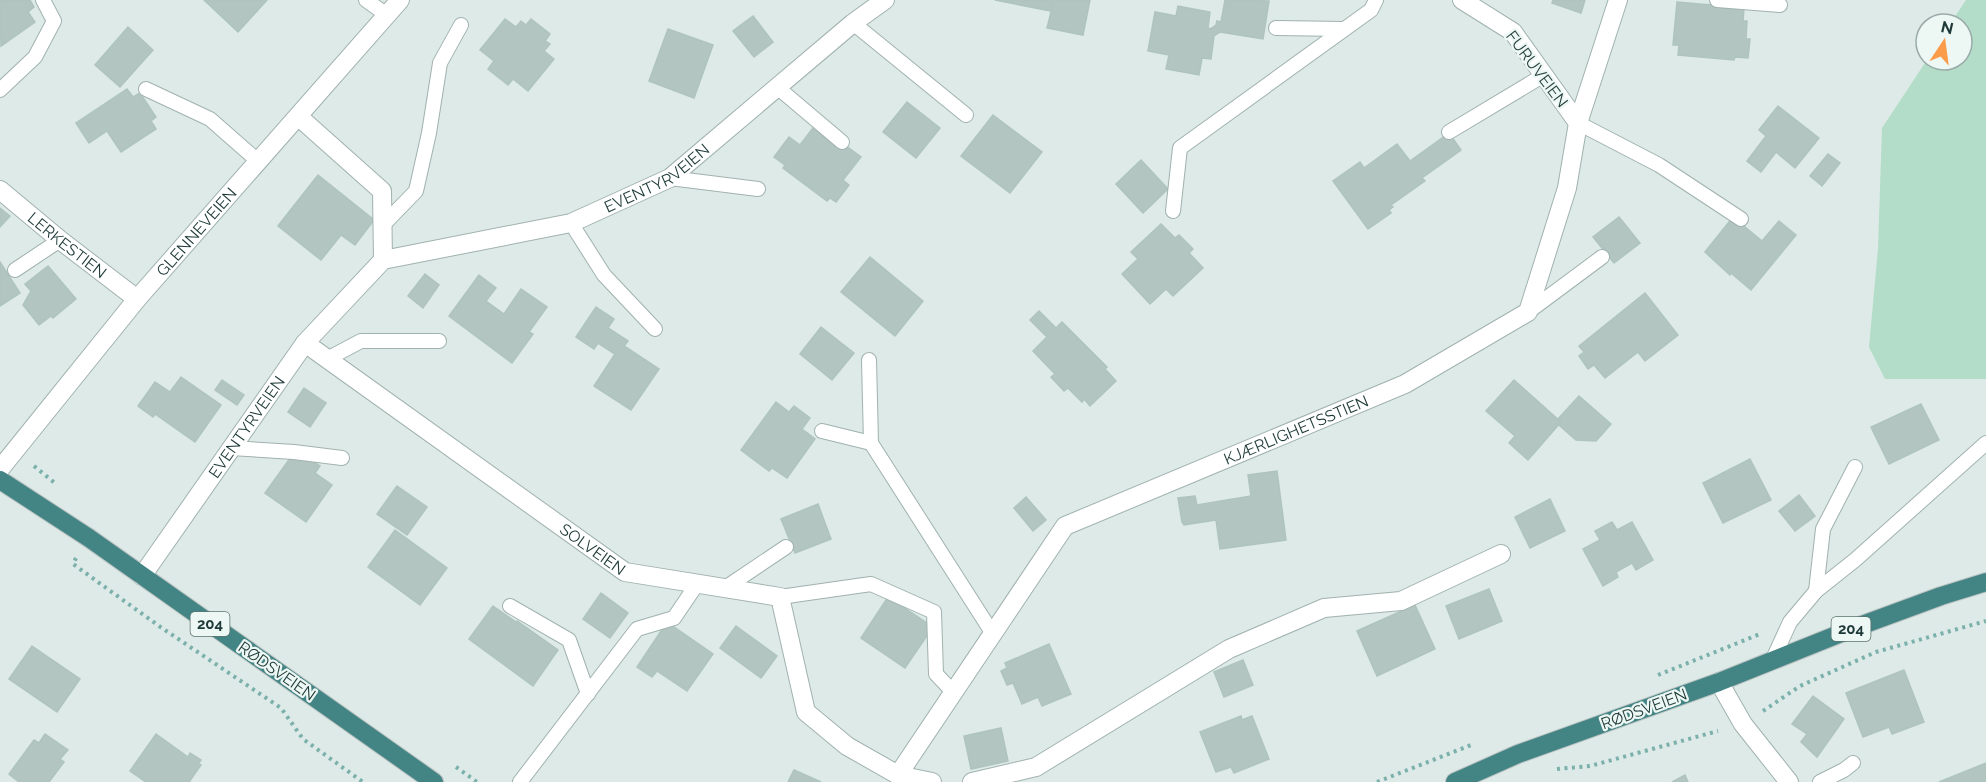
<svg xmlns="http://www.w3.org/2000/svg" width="1986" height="782" font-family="Raleway,sans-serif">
	<rect width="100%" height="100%" fill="#ddeae7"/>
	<path fill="#b3ddc8" d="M1966 0H1986V379H1885L1869 347 1878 249 1882 128 1927 60H1962V24H1950Z"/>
	<g fill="#b2c5c0" stroke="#afc4bf" stroke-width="1.5">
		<path d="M0 0H30L34 7 28 12 35 22 1 46Z"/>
		<path d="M204 0H267L238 32Z"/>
		<path d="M995 0H1054L1052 9 1050 11Z"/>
		<path d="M1054 0H1090L1083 35 1047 28Z"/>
		<path d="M1225 0 1269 1 1263 39 1220 32 1214 36 1211 59 1202 58 1199 75 1166 69 1169 55 1148 51 1155 12 1176 16 1178 6 1210 12 1208 28 1210 29 1216 25 1217 21 1221 22Z"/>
		<path d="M1553 0H1585L1581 13 1552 3Z"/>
		<path d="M1677 2 1744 8 1743 21H1747L1746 39H1750L1748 58 1735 57 1734 60 1678 55 1679 45H1673Z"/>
		<path d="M753 16 773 42 754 57 733 31Z"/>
		<path d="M505 19 516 27 521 21 526 25 531 19 550 34 545 41 550 44 544 51 554 59 528 91 513 79 508 85 488 69 494 61 480 50Z"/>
		<path d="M128 27 153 50 120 87 95 65Z"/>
		<path d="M668 29 713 45 694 98 649 81Z"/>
		<path d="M127 89 133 97 140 93 156 117 151 121 156 129 121 152 107 131 89 143 76 123Z"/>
		<path d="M907 102 940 128 916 158 883 132Z"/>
		<path d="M1778 106 1819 138 1795 168 1776 152 1761 172 1747 161 1766 136 1759 130Z"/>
		<path d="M993 115 1042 152 1010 193 961 156Z"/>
		<path d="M816 124 861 157 843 180 849 185 836 202 830 198 827 201 783 168 785 165 774 157 789 137 800 145Z"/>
		<path d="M1449 133 1461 150 1422 178 1425 181 1391 205 1393 207 1389 210 1391 213 1368 229 1333 181 1360 162 1364 168 1397 144 1410 161Z"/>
		<path d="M1828 154 1840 163 1822 186 1810 176Z"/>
		<path d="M1141 160 1168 189 1143 213 1116 184Z"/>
		<path d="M318 175 374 220 355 245 341 235 321 260 278 226Z"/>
		<path d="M0 208 10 216 0 227Z"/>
		<path d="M1619 217 1640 243 1614 263 1593 237Z"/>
		<path d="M1733 217 1762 241 1779 221 1796 235 1751 290 1731 273 1730 275 1705 252Z"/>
		<path d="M1161 224 1175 238 1179 235 1193 249 1189 253 1203 268 1173 296 1166 289 1150 304 1122 274 1138 259 1131 252Z"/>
		<path d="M870 257 923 301 895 336 841 292Z"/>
		<path d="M0 262 20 293 0 306Z"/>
		<path d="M48 266 76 299 53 318 51 316 39 325 23 305 31 291 25 284Z"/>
		<path d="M425 274 439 285 423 308 408 296Z"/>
		<path d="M479 275 496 288 486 301 504 314 521 289 547 307 529 332 533 334 512 363 449 316Z"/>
		<path d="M1645 293 1678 335 1645 361 1638 352 1605 378 1594 365 1588 369 1579 356 1584 352 1579 346Z"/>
		<path d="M596 307 614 319 608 328 628 341 624 346 659 369 631 410 594 386 615 354 598 343 594 349 576 337Z"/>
		<path d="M1039 311 1056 328 1062 322 1107 367 1105 369 1116 381 1090 406 1084 399 1082 402 1068 388 1064 391 1051 377 1055 374 1033 351 1047 337 1030 320Z"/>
		<path d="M821 327 854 353 832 380 800 354Z"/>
		<path d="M181 377 221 405 195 442 155 414 153 417 138 406 155 382 170 392Z"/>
		<path d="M222 380 244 395 237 405 215 390Z"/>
		<path d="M1514 380 1561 422 1528 460 1509 443 1515 436 1486 411Z"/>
		<path d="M304 388 326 403 310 427 288 412Z"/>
		<path d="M1579 396 1611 424 1596 441 1576 440 1559 425 1561 422 1558 419Z"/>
		<path d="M776 402 789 412 794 406 810 418 802 429 815 439 787 478 772 468 769 471 741 450Z"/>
		<path d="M1921 404 1939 440 1889 464 1871 427Z"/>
		<path d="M304 455 320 466 315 473 332 485 306 522 265 493 291 457 299 462Z"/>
		<path d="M1750 459 1771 500 1723 523 1703 483Z"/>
		<path d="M1277 471 1286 540 1220 549 1216 520 1184 525 1182 522 1178 498 1195 496 1197 505 1251 496 1248 475Z"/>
		<path d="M397 486 427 507 407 535 377 514Z"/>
		<path d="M1799 495 1815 516 1795 531 1779 511Z"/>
		<path d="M1026 497 1046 520 1033 531 1014 508Z"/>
		<path d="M1550 499 1565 531 1530 548 1515 517Z"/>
		<path d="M818 504 831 539 795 553 781 519Z"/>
		<path d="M1612 522 1617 530 1632 522 1653 560 1636 570 1632 563 1616 572 1618 577 1603 586 1583 549 1600 540 1595 531Z"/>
		<path d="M395 530 447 568 420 605 368 567Z"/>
		<path d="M1489 589 1502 621 1459 639 1446 606Z"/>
		<path d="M601 593 628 613 610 638 583 619Z"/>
		<path d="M888 597 933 627 905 668 861 638Z"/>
		<path d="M1415 605 1435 649 1377 676 1357 631Z"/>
		<path d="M493 606 516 622 517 621 558 650 533 686 469 639Z"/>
		<path d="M667 622 713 654 687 691 657 671 652 677 637 667Z"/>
		<path d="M736 626 777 656 761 678 720 648Z"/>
		<path d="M1049 644 1071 694 1042 706 1038 697 1022 704 1013 683 1007 685 1001 671 1007 668 1005 663Z"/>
		<path d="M32 646 80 679 57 712 9 679Z"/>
		<path d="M1243 660 1253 685 1224 697 1214 672Z"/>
		<path d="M1904 670 1924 722 1892 734 1889 727 1863 737 1846 693Z"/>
		<path d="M1813 696 1844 719 1817 757 1801 742 1807 734 1792 724Z"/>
		<path d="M1241 716 1242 720 1252 716 1269 759 1234 773 1231 767 1216 772 1200 732Z"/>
		<path d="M1001 728 1008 761 971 769 964 736Z"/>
		<path d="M45 734 68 750 60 759 64 762 49 782H19L9 774 34 740 39 743Z"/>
		<path d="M156 734 188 757 190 753 201 760 198 764 201 765 189 782H146L130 771Z"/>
		<path d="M1986 763V782H1939Z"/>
		<path d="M794 770 821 782H788Z"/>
		<path d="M1685 775 1688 782H1672Z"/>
	</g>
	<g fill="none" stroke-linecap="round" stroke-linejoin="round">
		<defs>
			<g id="service">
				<path d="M366 0 387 15"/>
				<path d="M1717 0 1780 5"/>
				<path d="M853 23 966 115"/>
				<path d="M1276 28 1344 29"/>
				<path d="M777 87 842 142"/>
				<path d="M146 89 210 119 259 162"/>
				<path d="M0 90 35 57 54 21 43 0"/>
				<path d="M1578 123 1659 165 1741 219"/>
				<path d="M1449 132 1544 75"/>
				<path d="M670 178 758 189"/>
				<path d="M1173 211 1180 148 1371 10 1376 0"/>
				<path d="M571 223 604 275 655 329"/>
				<path d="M383 225 416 191 429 133 440 63 461 25"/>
				<path d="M15 270 60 240"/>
				<path d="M1528 312 1602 257"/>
				<path d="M327 359 361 341H439"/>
				<path d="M869 360 871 443 993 634"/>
				<path d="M822 431 871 443"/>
				<path d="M231 448 294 452 342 458"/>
				<path d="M725 588 786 547"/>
				<path d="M1816 591 1823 529 1855 467"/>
				<path d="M780 597 871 584 934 612 936 674 954 693"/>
				<path d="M510 606 569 640 588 694"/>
				<path d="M1773 659 1790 622 1816 591 1855 560 1986 443"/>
				<path d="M520 782 637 629 674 618 697 584"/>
				<path d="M1820 782 1844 770 1853 763"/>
			</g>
			<g id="minor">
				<path d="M1462 0 1513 32 1578 123"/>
				<path d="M299 117 382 191 383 260"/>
				<path id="s1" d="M0 190 60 240 137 299"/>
				<path id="s2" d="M305 343 625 572 780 597 806 712 847 746 898 775 932 782"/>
				<path id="s3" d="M0 469 137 299 400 0"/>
				<path id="s4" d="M142 576 305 343 383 260 571 223 670 178 853 23 885 0"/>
				<path d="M1719 682 1743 724 1789 782"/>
				<path id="s5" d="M898 775 1065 526 1405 384 1528 312 1567 188 1578 123 1618 0"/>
				<path d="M972 782 1036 767 1229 649 1324 608 1401 601 1501 554"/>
			</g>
			<g id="trunk">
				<path d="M0 480 89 538 434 782"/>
				<path d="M1455 782 1518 754 1719 682 1854 628 1941 596 1986 582"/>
			</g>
		</defs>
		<use href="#service" stroke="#a0b2af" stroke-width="16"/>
		<use href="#minor" stroke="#a0b2af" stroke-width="20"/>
		<use href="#trunk" stroke="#bcc4c3" stroke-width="20"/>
		<g stroke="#7bb0ab" stroke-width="4" stroke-dasharray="3 4.5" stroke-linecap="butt">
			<path d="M34 466 56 484"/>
			<path d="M76 558 73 564 159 626 281 708 303 739 363 782"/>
			<path d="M1658 675 1760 634"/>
			<path d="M1763 711 1800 686 1876 652 1986 621"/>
			<path d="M456 767 477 782"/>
			<path d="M1557 769 1590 766 1718 731"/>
			<path d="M1377 782 1471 745"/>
		</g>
		<use href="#service" stroke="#fff" stroke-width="14"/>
		<use href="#minor" stroke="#fff" stroke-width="18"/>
		<use href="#trunk" stroke="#438484" stroke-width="18"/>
	</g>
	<g text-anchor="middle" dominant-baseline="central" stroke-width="4.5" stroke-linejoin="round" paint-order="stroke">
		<g fill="#edf7f4" stroke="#5c7370" stroke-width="1.5">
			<rect x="190.5" y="612" width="39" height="24" rx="4.5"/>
			<rect x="1831.5" y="617" width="39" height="24" rx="4.5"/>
		</g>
		<g font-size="15" font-weight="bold" fill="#1e3a38">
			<text x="210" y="624">204</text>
			<text x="1851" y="629">204</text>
		</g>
		<g font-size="16" fill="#1e3a38" stroke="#edf7f4">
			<text transform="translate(1537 69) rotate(53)">FURUVEIEN</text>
			<text stroke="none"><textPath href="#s4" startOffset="687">EVENTYRVEIEN</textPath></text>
			<text stroke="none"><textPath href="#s3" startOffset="308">GLENNEVEIEN</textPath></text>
			<text stroke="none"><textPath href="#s1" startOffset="87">LERKESTIEN</textPath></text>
			<text stroke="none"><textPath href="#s4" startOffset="182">EVENTYRVEIEN</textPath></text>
			<text stroke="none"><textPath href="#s5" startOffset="550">KJÆRLIGHETSSTIEN</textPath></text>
			<text stroke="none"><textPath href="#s2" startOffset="354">SOLVEIEN</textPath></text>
			<text transform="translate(277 671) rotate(35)">RØDSVEIEN</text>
			<text transform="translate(1644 709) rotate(-20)">RØDSVEIEN</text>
		</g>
	</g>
	<g transform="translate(1944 42) rotate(13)"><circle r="28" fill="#edf7f4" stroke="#9aaba9" stroke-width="1.5"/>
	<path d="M0-4.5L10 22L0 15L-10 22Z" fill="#fa9c4a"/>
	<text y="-9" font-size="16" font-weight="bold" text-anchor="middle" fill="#1e3a38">N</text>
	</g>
</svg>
